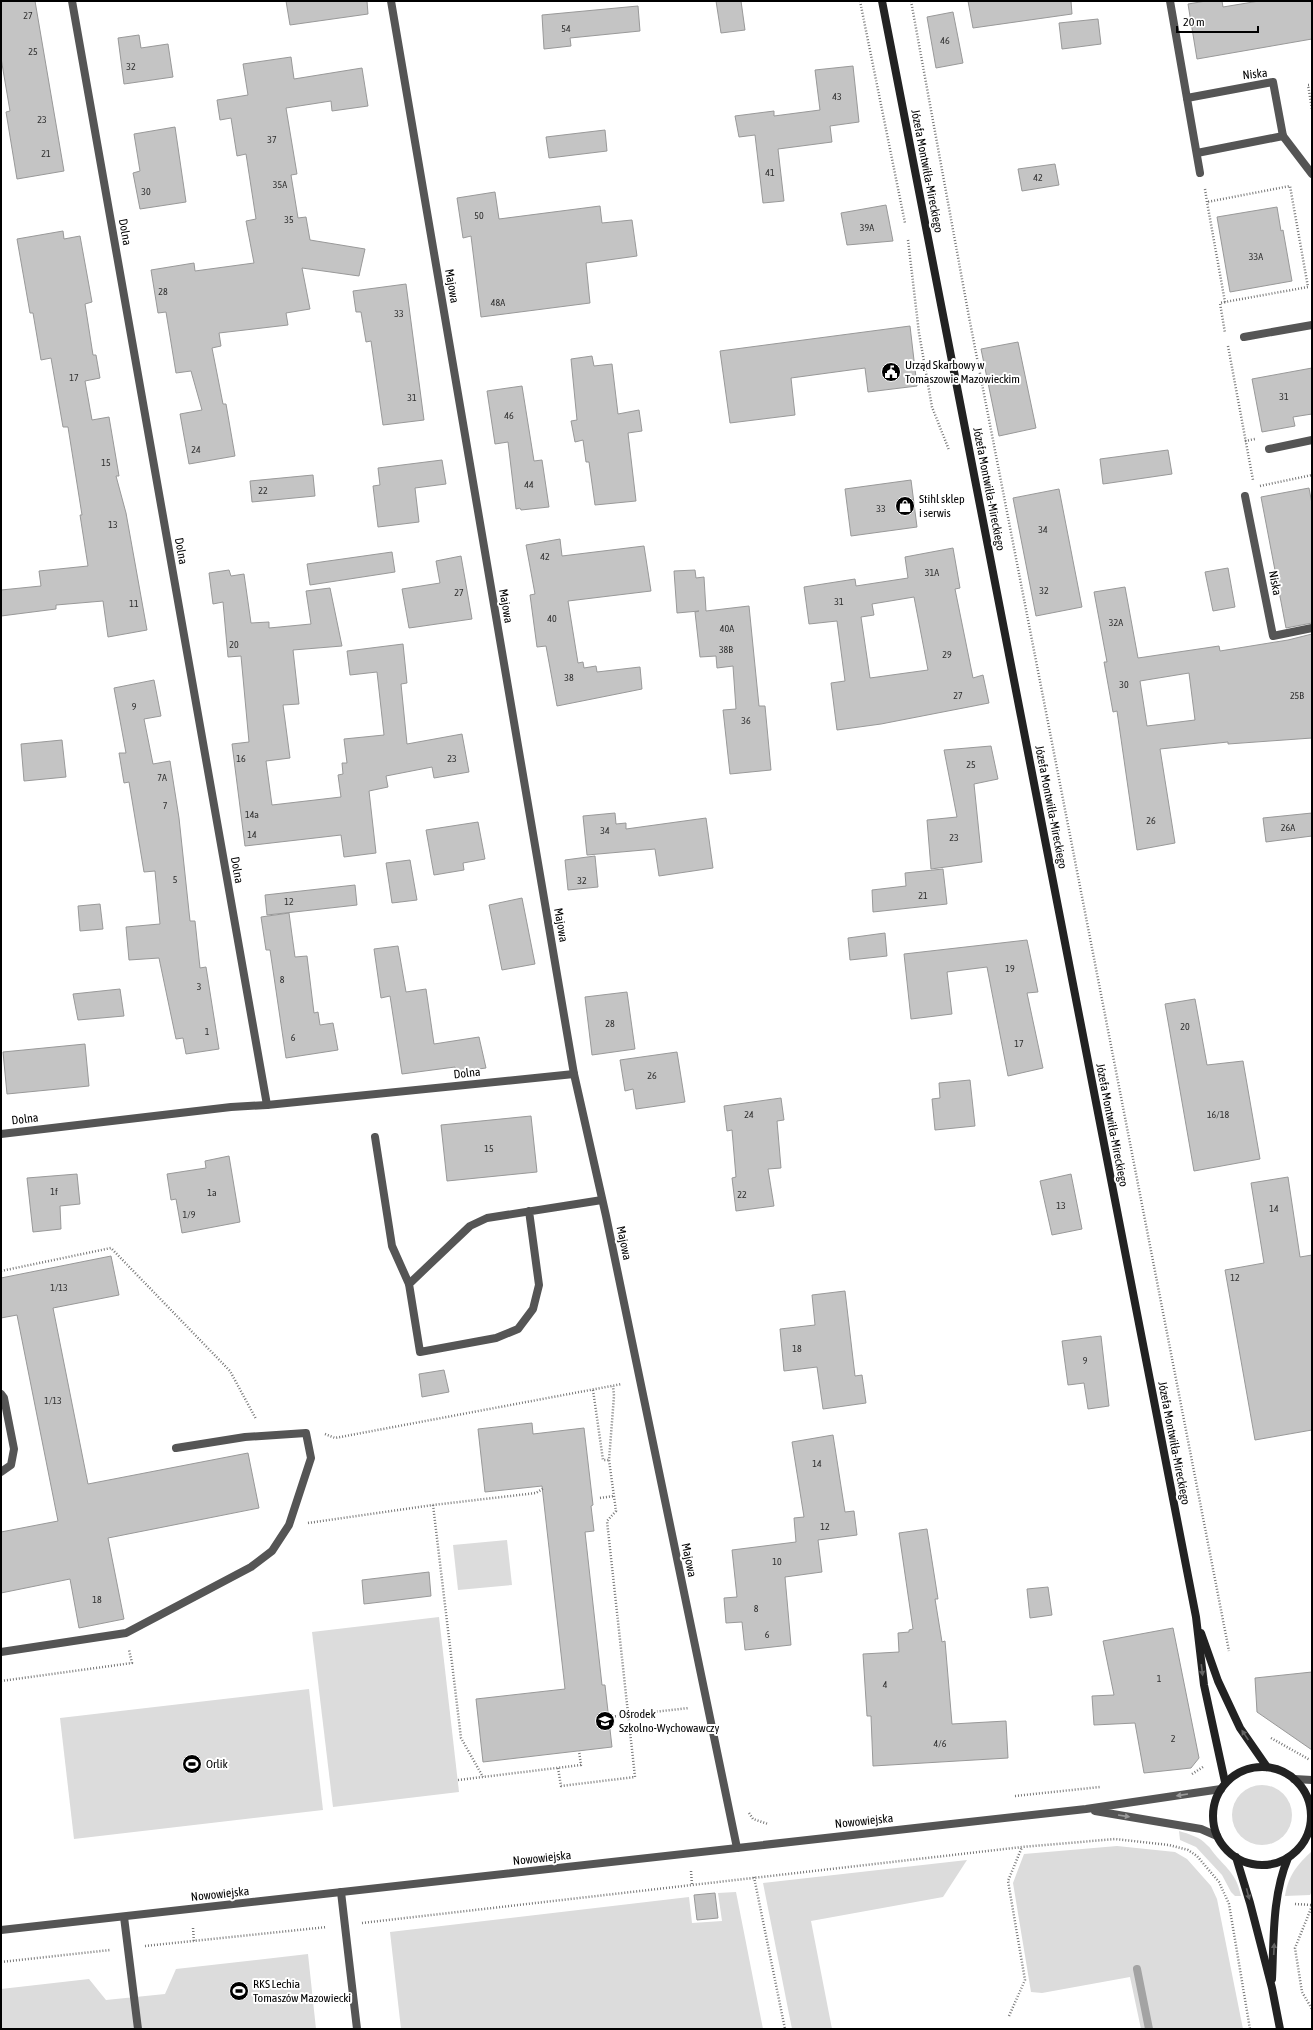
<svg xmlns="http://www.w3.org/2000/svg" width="1313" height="2030" font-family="'Asap Condensed',sans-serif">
	<rect width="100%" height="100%" fill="#fff"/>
	<g fill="#dcdcdc">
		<path d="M507 1540 512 1585 458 1590 453 1545Z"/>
		<path d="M439 1617 459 1792 333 1807 312 1632Z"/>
		<path d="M309 1689 323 1810 74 1839 60 1718Z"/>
		<circle cx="1262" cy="1815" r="30"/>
		<path d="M1179 1831C1189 1834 1200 1837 1207 1845 1211 1848 1213 1853 1217 1857 1230 1871 1237 1877 1241 1896H1235L1231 1892 1222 1875 1196 1847 1180 1840Z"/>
		<path d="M1117 1846 1175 1852 1187 1859 1211 1886 1217 1899 1243 2029H1141L1130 1977 1042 1993 1031 1992 1013 1883 1024 1854Z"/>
		<path d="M1312 1851V1891L1310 1895 1285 1896C1288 1875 1298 1864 1312 1851Z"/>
		<path d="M967 1860 943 1897 811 1921 832 2029H792L763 1883Z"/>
		<path d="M736 1892 763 2029H401L390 1932 689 1897 692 1923 722 1921 718 1893Z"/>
		<path d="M308 1954 316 2029H1V1989L89 1979 106 2000 165 1994 176 1969Z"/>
	</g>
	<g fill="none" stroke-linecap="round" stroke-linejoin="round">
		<path stroke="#a3a3a3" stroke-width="8" d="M1137 1969 1149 2029"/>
	</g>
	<g fill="#c4c4c4" stroke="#999" fill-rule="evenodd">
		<path d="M1 1H35L64 171 17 179 6 112 10 111 1 58Z"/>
		<path d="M286 1H367L368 14 290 25Z"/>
		<path d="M716 1H741L745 30 721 33Z"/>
		<path d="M968 1H1071L1072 14 973 28Z"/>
		<path d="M1206 1H1222L1223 7 1259 1H1312V39L1197 59 1188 4Z"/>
		<path d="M638 6 640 31 570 38 571 46 544 49 542 15Z"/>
		<path d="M953 12 963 63 936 68 927 17Z"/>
		<path d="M1098 19 1101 44 1062 49 1059 23Z"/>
		<path d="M139 35 141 48 168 44 173 77 124 84 118 38Z"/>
		<path d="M291 57 294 79 362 68 368 106 332 111 331 101 286 108 297 174 291 175 298 218 306 217 310 240 365 249 359 276 302 268 310 309 286 313 288 325 219 333 221 346 212 348 223 404H226L235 456 189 464 180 414 202 410 191 371 176 373 166 312 158 313 151 270 194 263 195 271 254 263 246 221 256 219 246 154 237 156 231 118 220 120 217 100 248 95 243 64Z"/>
		<path d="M853 66 859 122 830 126 832 142 778 149 784 201 763 203 755 135 739 137 735 116 774 111V116L820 110 815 70Z"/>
		<path d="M175 127 186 202 140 209 133 173 140 171 134 134Z"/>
		<path d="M605 130 607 151 549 158 546 137Z"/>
		<path d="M1055 164 1059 185 1022 191 1018 169Z"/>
		<path d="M495 192 499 219 600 206 602 223 632 220 637 256 586 263 590 303 481 317 471 236 463 238 457 198Z"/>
		<path d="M886 205 893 241 847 245 841 213Z"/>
		<path d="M1277 207 1281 231 1283 230 1292 281 1230 292 1217 217Z"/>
		<path d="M63 231 64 239 80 236 92 302 85 304 93 355H96L100 378 85 381 92 420 109 417 119 476H116L126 513 147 630 108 637 103 601 56 605V609L1 616V590L41 586 39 571 88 566 80 515H82L68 427H63L51 358 41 360 33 313H30L17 239Z"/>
		<path d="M406 284 424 420 383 425 371 341 366 342 361 312H356L353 291Z"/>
		<path d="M910 326 917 386 868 392 865 368 791 378 795 415 730 423 720 351Z"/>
		<path d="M1018 342 1036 428 999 436 981 349Z"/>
		<path d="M592 356 594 366 612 364 618 414 639 410 642 431 628 433 636 501 595 505 589 462H586L583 440 575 442 571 421 577 420 571 359Z"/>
		<path d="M1312 368V414L1293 417 1295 426 1262 432 1252 379Z"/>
		<path d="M522 386 534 461 542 460 549 507 521 510 520 508 516 509 508 442 495 444 487 391Z"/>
		<path d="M1168 450 1172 474 1103 484 1100 459Z"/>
		<path d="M442 460 446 484 415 488 419 522 378 527 373 486 380 485 378 468Z"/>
		<path d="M313 475 315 496 252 502 250 481Z"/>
		<path d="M911 480 917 527 851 536 845 489Z"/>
		<path d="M1309 488 1312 504V623L1286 628 1261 497Z"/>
		<path d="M1059 489 1082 607 1036 616 1013 498Z"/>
		<path d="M560 539 562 556 644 546 651 591 568 601 578 663 583 662 584 668 596 666 597 672 640 667 642 689 557 706 546 646 537 647 530 595 535 594 526 545Z"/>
		<path d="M953 548 960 588 955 589 973 678 983 675 989 703 881 724 837 730 831 683 845 681 837 621 809 624 804 587 855 579 856 586 908 578 905 557ZM914 597 928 670 870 678 861 617 874 615 872 604Z"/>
		<path d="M392 552 395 572 310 585 307 564Z"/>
		<path d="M461 556 472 619 409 628 402 589 440 583 436 561Z"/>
		<path d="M1228 568 1235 607 1213 611 1205 572Z"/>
		<path d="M229 570 231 576 244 574 251 623 269 622V628L311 624 306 591 330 588 342 646 293 650 299 704 283 705 290 758 266 761 272 805 341 797 338 775 343 774 342 763H347L344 739 384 735 377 672 350 675 347 651 403 644 407 683 401 684 407 744 462 734 469 772 434 778 432 767 386 776 388 787 369 791 376 853 344 857 341 835 245 846 232 744 249 742 241 656 228 657 223 602 213 604 209 573Z"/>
		<path d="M695 570 696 578 704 577 706 611 749 606 759 706H765L771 770 730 774 723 710 736 709 733 666 717 668 716 656 700 657 695 612 699 611 677 613 674 571Z"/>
		<path d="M1125 587 1138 658 1219 646 1220 651 1288 640 1312 634V738L1228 744V742L1160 749 1175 843 1137 850 1117 711 1113 712 1104 662H1107L1094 592ZM1189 673 1195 720 1147 726 1140 681Z"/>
		<path d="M154 680 161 716 144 719 153 764 170 761 179 818 190 921H195L200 968 206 967 219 1049 186 1054 183 1038 176 1039 159 958 129 960 126 927 160 924 155 871 144 872 129 782 124 783 119 753H126L114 688Z"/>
		<path d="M62 740 66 777 24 781 21 744Z"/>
		<path d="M991 746 998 779 974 784 982 862 931 869 927 820 957 817 944 750Z"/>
		<path d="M615 813 616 824 626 823V829L706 818 713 868 659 876 655 849 587 855 583 816Z"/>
		<path d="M1312 813V836L1266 842 1263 818Z"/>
		<path d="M478 822 485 859 463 863 464 870 434 875 426 830Z"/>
		<path d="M595 856 598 887 568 890 565 860Z"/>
		<path d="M410 860 417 900 392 903 386 863Z"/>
		<path d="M943 869 947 904 873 912 872 890 906 886 905 873Z"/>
		<path d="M355 885 357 905 267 915 265 895Z"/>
		<path d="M522 898 535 964 502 970 489 905Z"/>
		<path d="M100 904 103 929 80 931 78 906Z"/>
		<path d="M289 913 295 957 307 956 314 1013 318 1012 320 1025 333 1023 338 1050 286 1058 270 950H266L261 917Z"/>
		<path d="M885 933 887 956 850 960 848 938Z"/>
		<path d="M1027 940 1038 992 1027 993 1043 1068 1008 1076 987 967 947 972 952 1014 911 1019 904 954Z"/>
		<path d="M398 946 406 992 426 989 434 1044 479 1037 486 1068 456 1072 455 1067 402 1074 390 996 381 998 374 949Z"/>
		<path d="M120 989 124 1016 78 1020 73 994Z"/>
		<path d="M627 992 635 1049 592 1055 585 997Z"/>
		<path d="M1195 999 1207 1065 1243 1061 1260 1159 1194 1171 1165 1004Z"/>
		<path d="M85 1044 89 1086 7 1094 3 1052Z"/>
		<path d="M677 1052 685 1102 636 1109 633 1089 625 1091 620 1060Z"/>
		<path d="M970 1080 975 1126 935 1130 932 1099 940 1098 939 1083Z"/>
		<path d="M781 1098 784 1120 777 1121 781 1168 768 1169 774 1206 736 1211 732 1178 736 1177 732 1130 727 1131 724 1106Z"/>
		<path d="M531 1116 537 1172 447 1181 441 1125Z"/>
		<path d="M229 1156 240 1222 182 1233 176 1199 171 1200 167 1174 206 1168 205 1161Z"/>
		<path d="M77 1174 80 1204 60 1206 61 1229 33 1232 27 1178Z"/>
		<path d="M1071 1174 1082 1229 1052 1235 1040 1181Z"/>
		<path d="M1288 1177 1300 1257 1312 1255V1430L1255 1440 1225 1270 1264 1263 1251 1183Z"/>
		<path d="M111 1256 119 1295 53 1308 88 1484 248 1453 259 1508 108 1538 124 1619 79 1628 70 1579 1 1593V1532L58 1521 17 1315 1 1318V1278Z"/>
		<path d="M845 1291 855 1376 862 1375 866 1403 823 1409 817 1367 784 1371 780 1329 815 1325 812 1295Z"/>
		<path d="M1101 1336 1109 1406 1088 1409 1084 1383 1068 1385 1062 1341Z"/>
		<path d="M444 1370 449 1392 422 1397 419 1374Z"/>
		<path d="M532 1423 533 1434 584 1428 593 1505 591 1506 594 1531 585 1532 602 1685H605L612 1747 483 1762 476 1699 565 1689 542 1486 485 1492 478 1429Z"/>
		<path d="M833 1435 845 1512 854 1511 857 1535 818 1540 822 1572 785 1577 791 1645 745 1650 742 1622 726 1623 724 1598 737 1597 732 1550 796 1542 794 1518 804 1517 792 1442Z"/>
		<path d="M927 1529 938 1599H935L942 1642 945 1641 952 1724 1006 1721 1008 1758 873 1766 871 1716H867L863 1654 899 1652 898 1633 909 1632V1630L913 1629 899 1533Z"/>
		<path d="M429 1572 431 1596 364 1604 362 1580Z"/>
		<path d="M1048 1587 1052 1615 1030 1618 1027 1589Z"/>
		<path d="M1173 1628 1199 1758 1191 1768 1144 1773 1135 1723 1094 1725 1092 1696 1114 1695 1103 1641Z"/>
		<path d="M1312 1672V1750L1257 1712 1255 1678Z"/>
		<path d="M715 1893 718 1918 697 1920 694 1895Z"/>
	</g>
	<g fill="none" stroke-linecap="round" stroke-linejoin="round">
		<g stroke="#777" stroke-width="2.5" stroke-dasharray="1 2" stroke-linecap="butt">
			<path d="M860 1 905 223"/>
			<path d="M911 1 969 317 1229 1651"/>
			<path d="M1312 85H1308L1312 109"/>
			<path d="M1205 189 1207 202 1225 302 1308 287 1290 186 1207 202"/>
			<path d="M908 240 919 333 932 407 949 450"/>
			<path d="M1225 302 1220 303 1225 333"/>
			<path d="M1228 346 1253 480"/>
			<path d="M1245 441 1255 439"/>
			<path d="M1260 486 1312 475"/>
			<path d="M1 1271 111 1248 230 1371 256 1419"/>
			<path d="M593 1390 603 1460H609"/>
			<path d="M325 1434 335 1438 622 1384"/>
			<path d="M600 1498 614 1496"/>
			<path d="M433 1505 461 1738 483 1777"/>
			<path d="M308 1523 433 1505 536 1493 544 1488"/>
			<path d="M1 1681 132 1663 129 1650"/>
			<path d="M609 1717 689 1708"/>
			<path d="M1271 1738 1310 1760"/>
			<path d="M558 1768 561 1786 635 1777 607 1521 616 1511 609 1460 614 1396 613 1386"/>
			<path d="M1192 1774 1203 1767"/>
			<path d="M458 1780 581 1765 579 1751"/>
			<path d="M1015 1796 1100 1787"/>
			<path d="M749 1813 753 1819 768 1824"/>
			<path d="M691 1871 692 1885"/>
			<path d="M754 1877 785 2029"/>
			<path d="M1295 1904 1312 1905"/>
			<path d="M1312 1906 1295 1948 1302 1992 1312 2009"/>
			<path d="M362 1923 1022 1847 1115 1839 1169 1845 1188 1850 1197 1856 1219 1882 1229 1904 1250 2029"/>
			<path d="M193 1928 194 1941"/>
			<path d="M145 1946 327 1927"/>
			<path d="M1 1962 110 1950"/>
			<path d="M1009 2016 1025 1980 1008 1881 1022 1847"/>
		</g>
		<g stroke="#555" stroke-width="8">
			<path d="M375 1137 392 1246 409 1284"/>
			<path d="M529 1211 539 1285 533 1309 518 1329 496 1338 420 1352 409 1284 470 1226 487 1218 602 1200"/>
			<path d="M1 1394 4 1398 14 1449 11 1465 1 1472"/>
			<path d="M1 1652 126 1633 251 1567 272 1551 289 1525 311 1458 306 1433 245 1437 176 1448"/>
			<path d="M124 1917 138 2029"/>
		</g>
		<g stroke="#555" stroke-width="8">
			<path d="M72 1 267 1105"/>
			<path d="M391 1 574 1074 606 1216 737 1848"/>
			<path d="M1170 1 1200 173"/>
			<path d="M1187 98 1273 82 1283 136 1312 174"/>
			<path d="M1197 153 1283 136"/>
			<path d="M1244 337 1312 325"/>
			<path d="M1269 449 1312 440"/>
			<path d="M1245 496 1273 636 1312 628"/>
			<path d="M1 1134 231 1107 267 1105 574 1074"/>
			<path d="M341 1892 357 2029"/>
		</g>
		<g stroke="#555" stroke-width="8">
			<path d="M1294 1779 1312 1780"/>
			<path d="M1095 1811 1201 1829 1217 1836"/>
			<path d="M1309 1831 1312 1828"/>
			<path d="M1 1930 1086 1809 1221 1789"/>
		</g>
		<g stroke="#222" stroke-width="8">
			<path d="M882 1 1196 1617 1204 1685 1225 1782"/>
			<path d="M1201 1633 1218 1681 1240 1728 1267 1767"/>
			<circle cx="1262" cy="1816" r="49"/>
			<path d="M1236 1857 1250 1903 1272 1988 1280 2029"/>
			<path d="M1272 1979C1274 1939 1272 1896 1288 1858"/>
		</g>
	</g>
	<defs><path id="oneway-solid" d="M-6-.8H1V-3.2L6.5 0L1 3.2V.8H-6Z"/></defs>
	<g fill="#646464">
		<use href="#oneway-solid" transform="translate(1202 1670) rotate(83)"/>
		<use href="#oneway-solid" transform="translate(1245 1735) rotate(-124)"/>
		<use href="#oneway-solid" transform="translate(1248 1894) rotate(75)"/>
		<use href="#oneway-solid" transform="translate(1274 1949) rotate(-87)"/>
	</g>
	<g fill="#999">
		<use href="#oneway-solid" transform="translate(1182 1795) rotate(171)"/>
		<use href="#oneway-solid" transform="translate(1124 1816) rotate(9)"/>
	</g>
	<defs>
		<symbol id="civic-disc" viewBox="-11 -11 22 22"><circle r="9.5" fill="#000" stroke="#fff"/><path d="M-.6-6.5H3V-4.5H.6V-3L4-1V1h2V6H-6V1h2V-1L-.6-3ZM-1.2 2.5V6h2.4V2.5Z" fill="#fff"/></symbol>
		<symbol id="shop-disc" viewBox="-11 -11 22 22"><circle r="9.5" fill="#000" stroke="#fff"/><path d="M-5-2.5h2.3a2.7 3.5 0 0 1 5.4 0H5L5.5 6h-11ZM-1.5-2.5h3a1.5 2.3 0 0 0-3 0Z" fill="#fff"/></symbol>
		<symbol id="school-disc" viewBox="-11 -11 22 22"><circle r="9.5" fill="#000" stroke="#fff"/><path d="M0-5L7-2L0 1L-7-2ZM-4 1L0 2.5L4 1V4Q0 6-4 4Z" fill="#fff"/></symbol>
		<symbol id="stadium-disc" viewBox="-11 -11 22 22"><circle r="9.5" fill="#000" stroke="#fff"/><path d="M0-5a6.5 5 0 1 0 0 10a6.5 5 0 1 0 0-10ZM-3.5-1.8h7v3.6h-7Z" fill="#fff"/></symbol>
	</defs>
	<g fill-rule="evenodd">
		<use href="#civic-disc" x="880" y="361" width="22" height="22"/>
		<use href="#shop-disc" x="894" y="495" width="22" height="22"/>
		<use href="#school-disc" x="594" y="1710" width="22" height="22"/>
		<use href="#stadium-disc" x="181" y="1753" width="22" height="22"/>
		<use href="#stadium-disc" x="228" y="1980" width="22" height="22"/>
	</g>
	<g text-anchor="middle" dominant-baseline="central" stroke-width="4" stroke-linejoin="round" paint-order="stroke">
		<g font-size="10" fill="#313131">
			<text x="28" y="15">27</text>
			<text x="566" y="28">54</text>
			<text x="945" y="40">46</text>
			<text x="33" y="51">25</text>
			<text x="131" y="66">32</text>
			<text x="837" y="96">43</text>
			<text x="42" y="119">23</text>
			<text x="272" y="139">37</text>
			<text x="46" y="153">21</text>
			<text x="770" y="172">41</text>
			<text x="1038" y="177">42</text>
			<text x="280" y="184">35A</text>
			<text x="146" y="191">30</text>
			<text x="479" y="215">50</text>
			<text x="289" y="219">35</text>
			<text x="867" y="227">39A</text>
			<text x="1256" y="256">33A</text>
			<text x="163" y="291">28</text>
			<text x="498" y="302">48A</text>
			<text x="399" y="313">33</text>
			<text x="74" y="377">17</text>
			<text x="1284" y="396">31</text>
			<text x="412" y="397">31</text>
			<text x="509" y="415">46</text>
			<text x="196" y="449">24</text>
			<text x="106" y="462">15</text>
			<text x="529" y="484">44</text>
			<text x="263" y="490">22</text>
			<text x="881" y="508">33</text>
			<text x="113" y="524">13</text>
			<text x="1043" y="529">34</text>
			<text x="545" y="556">42</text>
			<text x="932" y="572">31A</text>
			<text x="1044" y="590">32</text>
			<text x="459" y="592">27</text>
			<text x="839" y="601">31</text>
			<text x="134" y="603">11</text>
			<text x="552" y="618">40</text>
			<text x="1116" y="622">32A</text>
			<text x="727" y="628">40A</text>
			<text x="234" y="644">20</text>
			<text x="726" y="649">38B</text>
			<text x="947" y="654">29</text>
			<text x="569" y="677">38</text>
			<text x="1124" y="684">30</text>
			<text x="958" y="695">27</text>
			<text x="1297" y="695">25B</text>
			<text x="134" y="706">9</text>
			<text x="746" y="720">36</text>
			<text x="241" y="758">16</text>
			<text x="452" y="758">23</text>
			<text x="971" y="764">25</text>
			<text x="162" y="777">7A</text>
			<text x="165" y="805">7</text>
			<text x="252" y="814">14a</text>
			<text x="1151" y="820">26</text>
			<text x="1288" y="827">26A</text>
			<text x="605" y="830">34</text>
			<text x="252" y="834">14</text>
			<text x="954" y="837">23</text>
			<text x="175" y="879">5</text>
			<text x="582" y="880">32</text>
			<text x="923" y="895">21</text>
			<text x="289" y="901">12</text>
			<text x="1010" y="968">19</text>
			<text x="282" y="979">8</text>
			<text x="199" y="986">3</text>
			<text x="610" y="1023">28</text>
			<text x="1185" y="1026">20</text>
			<text x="207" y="1031">1</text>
			<text x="293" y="1037">6</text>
			<text x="1019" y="1043">17</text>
			<text x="652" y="1075">26</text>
			<text x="749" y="1114">24</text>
			<text x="1218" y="1114">16/18</text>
			<text x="489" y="1148">15</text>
			<text x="54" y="1191">1f</text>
			<text x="212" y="1192">1a</text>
			<text x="742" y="1194">22</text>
			<text x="1061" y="1205">13</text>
			<text x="1274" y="1208">14</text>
			<text x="189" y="1214">1/9</text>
			<text x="1235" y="1277">12</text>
			<text x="59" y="1287">1/13</text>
			<text x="797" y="1348">18</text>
			<text x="1085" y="1360">9</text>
			<text x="53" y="1400">1/13</text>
			<text x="817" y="1463">14</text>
			<text x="825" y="1526">12</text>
			<text x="777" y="1561">10</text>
			<text x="97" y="1599">18</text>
			<text x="756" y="1608">8</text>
			<text x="767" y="1634">6</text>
			<text x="1159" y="1678">1</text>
			<text x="885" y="1684">4</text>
			<text x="1173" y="1738">2</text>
			<text x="940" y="1743">4/6</text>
		</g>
		<g font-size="12" fill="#000" stroke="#fff">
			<text transform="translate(1255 74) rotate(-6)">Niska</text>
			<text transform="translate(927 171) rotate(79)">Józefa Montwiłła-Mireckiego</text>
			<text transform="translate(125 232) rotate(80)">Dolna</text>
			<text transform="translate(452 286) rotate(80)">Majowa</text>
			<text transform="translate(989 489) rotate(79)">Józefa Montwiłła-Mireckiego</text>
			<text transform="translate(181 551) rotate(80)">Dolna</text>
			<text transform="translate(1275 583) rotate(79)">Niska</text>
			<text transform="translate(506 606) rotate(80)">Majowa</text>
			<text transform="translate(1051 807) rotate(79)">Józefa Montwiłła-Mireckiego</text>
			<text transform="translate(237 870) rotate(80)">Dolna</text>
			<text transform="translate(561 925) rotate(80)">Majowa</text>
			<text transform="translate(467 1073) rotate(-6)">Dolna</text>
			<text transform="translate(25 1119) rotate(-7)">Dolna</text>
			<text transform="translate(1112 1125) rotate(79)">Józefa Montwiłła-Mireckiego</text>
			<text transform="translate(624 1243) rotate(78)">Majowa</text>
			<text transform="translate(1174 1443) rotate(79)">Józefa Montwiłła-Mireckiego</text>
			<text transform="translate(689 1560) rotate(78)">Majowa</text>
			<text transform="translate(864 1821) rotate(-6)">Nowowiejska</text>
			<text transform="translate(542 1858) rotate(-6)">Nowowiejska</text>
			<text transform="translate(220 1894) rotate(-6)">Nowowiejska</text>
		</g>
		<g font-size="12" fill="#000" stroke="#fff" text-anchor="start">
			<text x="905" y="365">Urząd Skarbowy w<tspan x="905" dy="14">Tomaszowie Mazowieckim</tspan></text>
			<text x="919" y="499">Stihl sklep<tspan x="919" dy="14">i serwis</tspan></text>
			<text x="619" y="1714">Ośrodek<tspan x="619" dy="14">Szkolno-Wychowawczy</tspan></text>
			<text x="206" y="1764">Orlik</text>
			<text x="253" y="1984">RKS Lechia<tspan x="253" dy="14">Tomaszów Mazowiecki</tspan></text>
		</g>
	</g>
	<rect width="1313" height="2030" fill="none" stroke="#000000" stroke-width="4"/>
	<path d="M1177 26v6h81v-6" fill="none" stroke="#000000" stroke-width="2"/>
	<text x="1183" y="26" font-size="12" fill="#000000" stroke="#ffffff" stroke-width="3" paint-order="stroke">20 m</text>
</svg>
